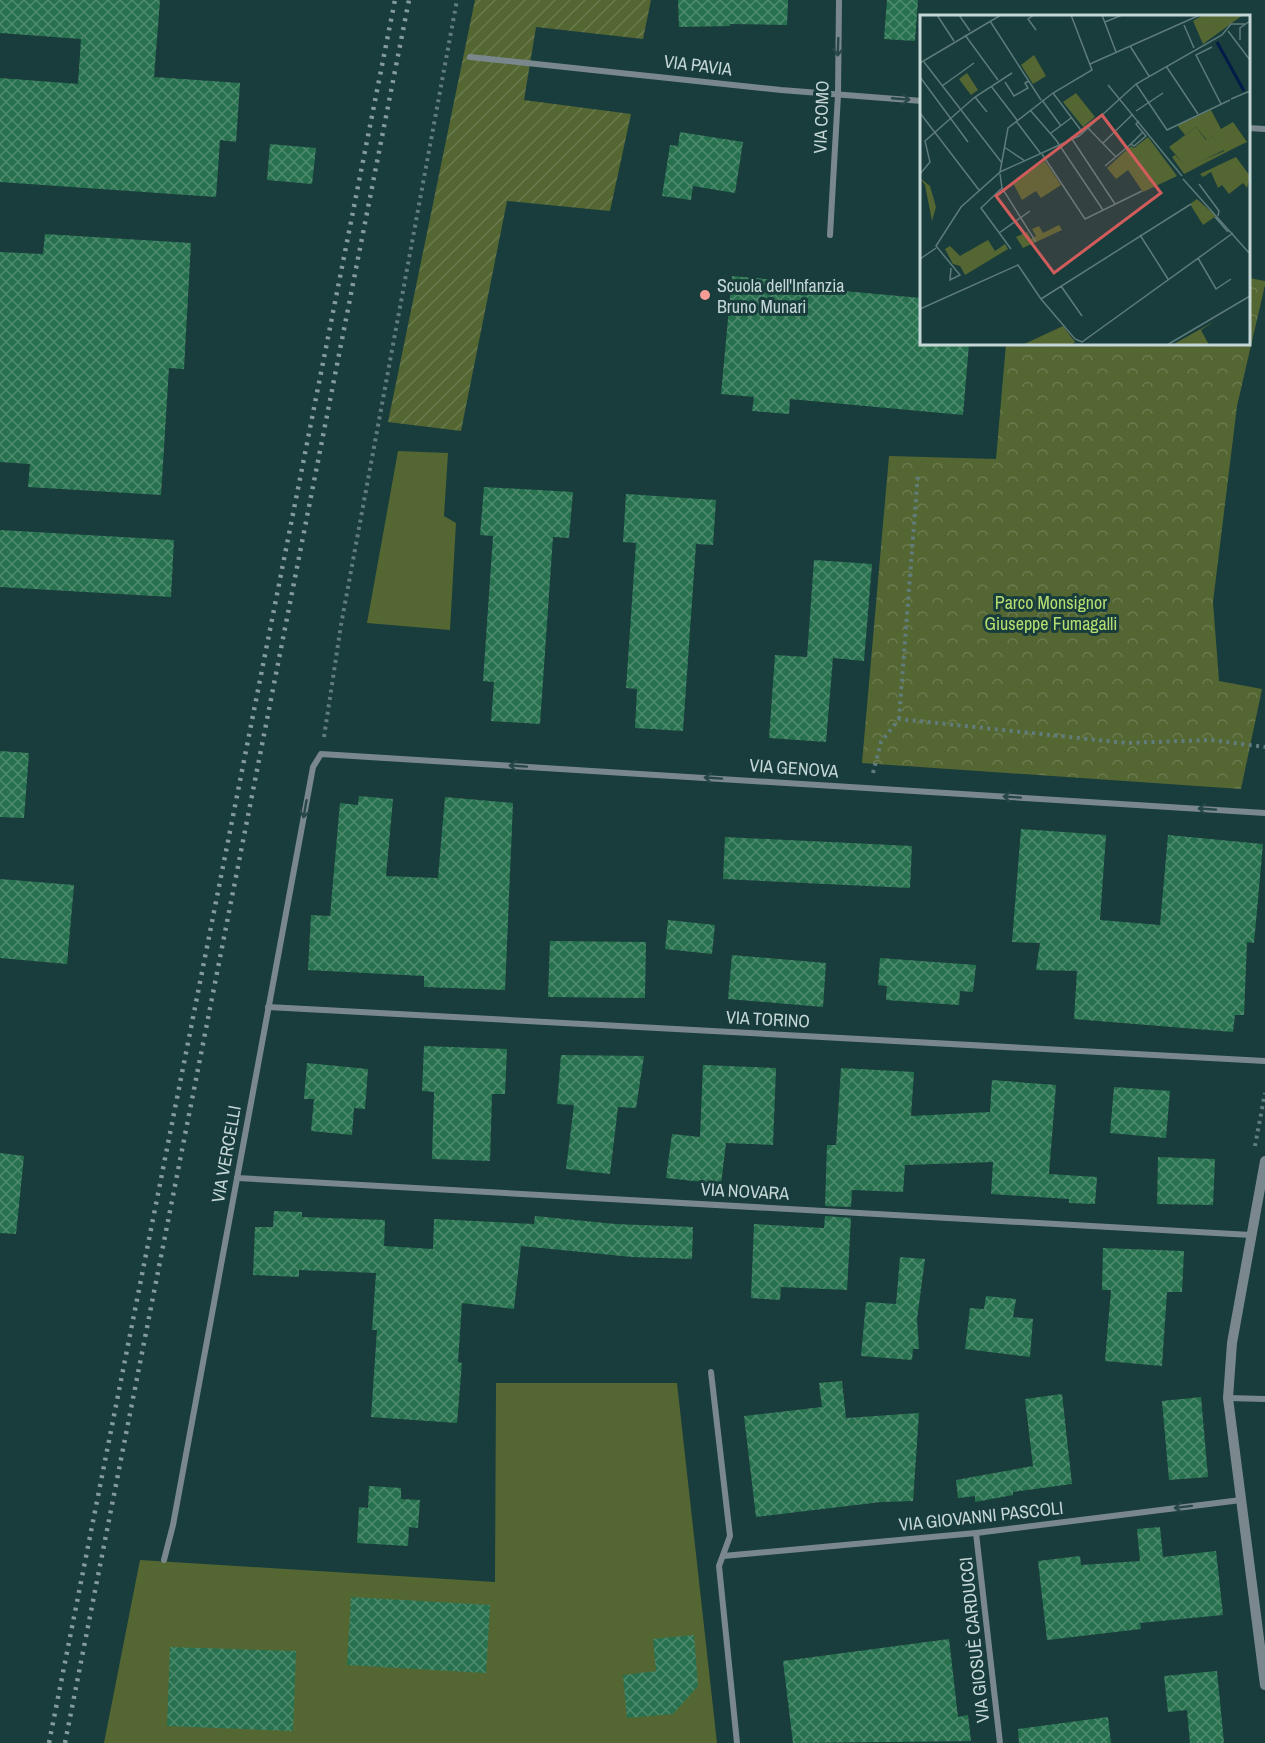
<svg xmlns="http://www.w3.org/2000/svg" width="1265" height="1743" font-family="'Archivo Narrow',sans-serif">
	<defs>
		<pattern id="park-crowns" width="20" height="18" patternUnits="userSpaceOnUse" patternTransform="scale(1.5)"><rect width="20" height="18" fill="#546632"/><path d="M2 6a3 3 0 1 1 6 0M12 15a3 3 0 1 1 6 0" fill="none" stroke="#6b7b4f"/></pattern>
		<pattern id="garden-furrows" width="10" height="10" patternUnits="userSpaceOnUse" patternTransform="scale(1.5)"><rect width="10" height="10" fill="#546632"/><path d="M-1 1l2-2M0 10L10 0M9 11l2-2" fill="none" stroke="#6b7b4f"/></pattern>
		<pattern id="building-cross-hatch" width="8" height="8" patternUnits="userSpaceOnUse" patternTransform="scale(1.5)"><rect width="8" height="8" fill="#28714e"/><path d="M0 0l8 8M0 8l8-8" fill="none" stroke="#4f8b6f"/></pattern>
	</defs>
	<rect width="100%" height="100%" fill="#193d3c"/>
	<g fill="#546632">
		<path d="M398 451 448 453 444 516 456 523 450 630 367 623Z"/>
		<path d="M496 1383H677L717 1743H104L140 1560 495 1582Z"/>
	</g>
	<path fill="url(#park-crowns)" d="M1249 278 1265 281V285L1237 406 1213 602 1219 681 1262 689 1241 789 862 763 889 456 996 459 1006 344H1248Z"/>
	<path fill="url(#garden-furrows)" d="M475 0H651L643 39 536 27 524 100 631 114 610 211 507 201 461 431 388 422Z"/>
	<g fill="url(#building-cross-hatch)">
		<path d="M0 0H160L154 77 240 83 236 142 220 140 216 197 0 182V78L78 84 81 39 0 33Z"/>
		<path d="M678 0H788L787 25 730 24V26L679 27Z"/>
		<path d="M887 0H918L915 41 884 39Z"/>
		<path d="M680 132 743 142 735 193 693 186 691 200 662 196 670 145 678 146Z"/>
		<path d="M270 144 316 148 312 184 267 180Z"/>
		<path d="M45 234 191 243 184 369 169 368 161 495 28 487 30 464 0 462V252L43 254Z"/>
		<path d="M732 276 845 286 844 291 921 298V344H969L963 415 790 399 789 414 752 411 754 397 721 394Z"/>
		<path d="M484 487 573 492 569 538 553 537 540 724 491 721 494 682 483 681 493 536 480 535Z"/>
		<path d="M626 494 716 500 713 545 696 544 683 731 635 728 637 689 626 688 636 543 623 542Z"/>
		<path d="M0 530 174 540 171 597 0 587Z"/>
		<path d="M814 560 872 564 864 661 833 658 826 742 769 738 775 655 807 657Z"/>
		<path d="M0 751 29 753 24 818 0 817Z"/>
		<path d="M359 796 393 799 386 876 438 878 445 797 513 803 505 990 424 987V976L308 970 311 915 330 916 340 803 358 805Z"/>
		<path d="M1021 829 1106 835 1100 920 1160 925 1168 835 1263 844 1254 943 1247 942 1244 1015H1235L1233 1032 1074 1019 1077 971 1036 970 1040 943 1012 942Z"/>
		<path d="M725 837 912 846 910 888 723 879Z"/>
		<path d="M0 879 74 885 67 964 0 958Z"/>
		<path d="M668 920 715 925 712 954 665 949Z"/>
		<path d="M550 941 646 942 645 998 548 997Z"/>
		<path d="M732 955 826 963 823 1007 728 999Z"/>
		<path d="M880 958 976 965 973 992 960 991 959 1005 886 1000 887 986 878 985Z"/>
		<path d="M424 1046 507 1049 505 1094H492L490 1161 432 1159 434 1092 422 1091Z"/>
		<path d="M561 1055 644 1056 636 1108 618 1107 610 1174 566 1169 574 1105 557 1104Z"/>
		<path d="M307 1063 368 1069 365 1109 354 1108 352 1135 311 1131 314 1099H304Z"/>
		<path d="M703 1065 776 1068 773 1145 726 1143 721 1184 666 1178 672 1134 700 1137Z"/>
		<path d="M841 1068 914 1072 911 1116 990 1112 992 1080 1056 1085 1049 1174 1097 1177 1095 1204 1069 1203V1199L991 1194 993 1162 905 1165 903 1192 852 1190 851 1207 825 1206 827 1145H836Z"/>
		<path d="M1114 1087 1170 1091 1166 1138 1110 1133Z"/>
		<path d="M0 1153 24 1156 16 1234 0 1233Z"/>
		<path d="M1158 1157 1215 1159 1213 1205 1157 1204Z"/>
		<path d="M274 1211 302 1212V1217L385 1220 384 1246 433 1249 434 1219 534 1224 535 1216 615 1224 693 1227 692 1259 632 1257 521 1246 514 1309 462 1303 458 1362 462 1363 457 1423 371 1417 377 1330H372L376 1273 299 1270V1277L253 1275 255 1227H273Z"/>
		<path d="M825 1216 851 1218 847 1290 781 1287 780 1300 751 1298 754 1224 824 1228Z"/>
		<path d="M1103 1248 1184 1251 1182 1292H1167L1162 1366 1105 1361 1111 1290H1102Z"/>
		<path d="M900 1257 925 1259 917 1319 919 1349H913L912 1360 861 1356 866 1302 896 1304Z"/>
		<path d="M986 1296 1016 1299 1013 1317 1033 1319 1030 1357 965 1349 970 1308 984 1309Z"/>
		<path d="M842 1381 846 1418 919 1413 913 1501 881 1502 756 1517 744 1416 822 1407 819 1383Z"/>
		<path d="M1062 1394 1072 1484 1013 1492V1495L975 1502V1496L958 1498 956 1480 1033 1466 1025 1399Z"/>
		<path d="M1201 1397 1208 1477 1169 1480 1162 1401Z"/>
		<path d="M369 1486 401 1488V1499L420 1500 418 1528 409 1527 408 1546 357 1543 359 1507 368 1508Z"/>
		<path d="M1160 1527 1163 1557 1216 1551 1223 1615 1140 1623 1141 1629 1047 1640 1038 1561 1080 1556 1081 1565 1140 1561 1137 1529Z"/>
		<path d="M351 1597 490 1605 486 1673 347 1665Z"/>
		<path d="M694 1635 698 1686 673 1714 627 1718 623 1675 656 1671 653 1639Z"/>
		<path d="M949 1639 958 1717 968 1715 971 1741 793 1743 783 1661Z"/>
		<path d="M170 1647 296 1651 293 1731 167 1726Z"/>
		<path d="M1217 1671 1224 1743H1190L1187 1710 1168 1712 1164 1676Z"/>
		<path d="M1108 1717 1111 1743H1019L1018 1729Z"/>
	</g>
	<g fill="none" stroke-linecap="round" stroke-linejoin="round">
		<g stroke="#607d7c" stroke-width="4" stroke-dasharray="3 4.5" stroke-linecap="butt">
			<path d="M899 719 918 473"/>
			<path d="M324 737 341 625 457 0"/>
			<path d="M873 773 881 742 899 719 1126 743 1211 740 1265 747"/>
			<path d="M1255 1146 1265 1093"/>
		</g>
		<g stroke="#7a888e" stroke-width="6">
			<path d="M470 57 781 90 922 101"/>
			<path d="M1248 128 1265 129"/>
			<path d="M830 235 838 95 839 0"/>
			<path d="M268 1007 1265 1061"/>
			<path d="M237 1178 1251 1235"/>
			<path d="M711 1372 730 1536 719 1566 737 1743"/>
			<path d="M1228 1398 1265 1399"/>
			<path d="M976 1533 1000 1743"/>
			<path d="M723 1556 976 1533 1241 1500"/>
			<path d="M164 1560 173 1525 313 767 321 754 1265 813"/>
		</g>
		<path stroke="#7a888e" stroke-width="10" d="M1265 1161 1232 1343 1228 1398 1265 1685"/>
		<g stroke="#839c9b" stroke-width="4.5" stroke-dasharray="3 6" stroke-linecap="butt">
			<path d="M49 1743 395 0"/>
			<path d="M65 1743 409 0"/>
		</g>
	</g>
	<defs><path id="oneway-shaft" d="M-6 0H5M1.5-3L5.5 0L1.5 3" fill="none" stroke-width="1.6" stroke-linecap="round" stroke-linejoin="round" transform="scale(1.5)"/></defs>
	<g stroke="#284848">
		<use href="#oneway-shaft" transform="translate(838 47) rotate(92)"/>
		<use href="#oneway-shaft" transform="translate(901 99) rotate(5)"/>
		<use href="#oneway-shaft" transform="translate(518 766) rotate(-176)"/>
		<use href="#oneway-shaft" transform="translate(713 778) rotate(-176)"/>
		<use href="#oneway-shaft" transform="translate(1012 797) rotate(-176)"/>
		<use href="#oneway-shaft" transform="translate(305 809) rotate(100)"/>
		<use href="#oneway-shaft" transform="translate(1207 809) rotate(-176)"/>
		<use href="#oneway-shaft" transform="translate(1183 1507) rotate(173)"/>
	</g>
	<circle fill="#f59c96" stroke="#193d3c" stroke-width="2" cx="705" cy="295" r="6"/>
	<g text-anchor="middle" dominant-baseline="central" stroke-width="6" stroke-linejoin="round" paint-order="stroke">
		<g font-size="18" fill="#c4d7d6" stroke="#193d3c">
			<text transform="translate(698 65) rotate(7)">VIA PAVIA</text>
			<text transform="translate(821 117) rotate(-88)">VIA COMO</text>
			<text transform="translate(794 768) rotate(4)">VIA GENOVA</text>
			<text transform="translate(768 1019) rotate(3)">VIA TORINO</text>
			<text transform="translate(226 1154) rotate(-80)">VIA VERCELLI</text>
			<text transform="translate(745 1191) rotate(3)">VIA NOVARA</text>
			<text transform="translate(981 1516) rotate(-6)">VIA GIOVANNI PASCOLI</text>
			<text transform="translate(974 1640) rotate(-96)">VIA GIOSUÈ CARDUCCI</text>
		</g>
		<g font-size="18" fill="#c4d7d6" stroke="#193d3c" text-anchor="start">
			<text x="717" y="285">Scuola dell'Infanzia<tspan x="717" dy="21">Bruno Munari</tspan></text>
		</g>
		<g font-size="18" fill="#b7de70" stroke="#193d3c">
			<text x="1051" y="602">Parco Monsignor<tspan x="1051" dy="21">Giuseppe Fumagalli</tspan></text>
		</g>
	</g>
	<g transform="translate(920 15)">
		<rect width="330" height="330" fill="#193d3c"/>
		<path d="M283 0H323L283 29 273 6ZM156 78 175 102 163 112 143 87ZM228 122 257 161 223 177 208 155 196 164 187 153 211 131 214 133ZM330 125 264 159 252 142 255 140 267 152ZM316 142 330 161 327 173 323 168 309 179 302 170 298 173 291 157 283 162 280 159ZM68 225 75 236 85 229 88 234 45 260 40 251 33 249 25 234 30 231 40 241ZM295 306 281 315 289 330H252ZM143 311 155 327 151 330H102Z" fill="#546632"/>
		<path d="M276 112 286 125 292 121 304 135 267 153 249 132Z" fill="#546632"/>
		<path d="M114 40 126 61 113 69 101 50ZM47 58 58 75 51 80 39 64ZM291 95 301 114 313 107 327 127 305 137 292 121 287 125 276 112 265 120 257 110ZM125 146 141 170 121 183 116 176 102 185 93 168ZM0 163 10 171 16 192 12 206 5 170ZM277 184 296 201 283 210 270 189Z" fill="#546632"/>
		<path d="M139 210 142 215 103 233 96 222 107 217 111 224 116 221 112 214 119 211 123 218Z" fill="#546632"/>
		<path fill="none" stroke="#021b49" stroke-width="3" d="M297 27 324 76"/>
		<path fill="none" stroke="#5d7b7a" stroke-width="1.5" d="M17 0 34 26M39 0 50 16M114 0 108 4 116 15M182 0 196 37M70 6 121 85M185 7 202 0M264 10 274 33M308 16 330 45M45 20 78 65M320 25V13L330 6M210 31 229 61M292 32 276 40 301 89M4 47 82 148M0 48 81 0M170 49 280 0M246 51 278 99M0 62 48 127M85 67 94 81 108 73 105 68 109 66M216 69 247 115 310 85M188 70 262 161M22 71 54 48M71 71 97 105M133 78 163 118M55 82 67 97M311 84 330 76M122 85 141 111M110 95 136 125 183 195M216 96 243 78M0 98 59 175M96 106 121 139M219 106 216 109 225 120 226 121 214 131 211 129 223 117M168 113 196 142M131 118 151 103M152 124 195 189M183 128 213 99M84 132 105 146M122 139 165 204 222 176M185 151 211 129M80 157 159 121 216 69 302 20 311 9H325M0 159 10 147 5 126 55 82 92 58M80 159 82 173 116 227M263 164 330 239M279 169 299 196 298 201M82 173 61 193 91 234M295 202 308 217M79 218 110 196M220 220 248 264M278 243 296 274 311 264M0 244 16 233M31 253 30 265 40 260 16 231 41 192 80 157 88 113 133 78 172 55 151 0M141 271 162 301M121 284 271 189M0 294 98 250 121 284 155 324 162 327 313 218M247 330 330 281"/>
		<path fill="#d15c5c" fill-opacity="0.15" stroke="#d15c5c" stroke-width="3" d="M182 100 241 178 134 258 76 181Z"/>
		<rect width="330" height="330" fill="none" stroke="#c4d7d6" stroke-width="3"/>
	</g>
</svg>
